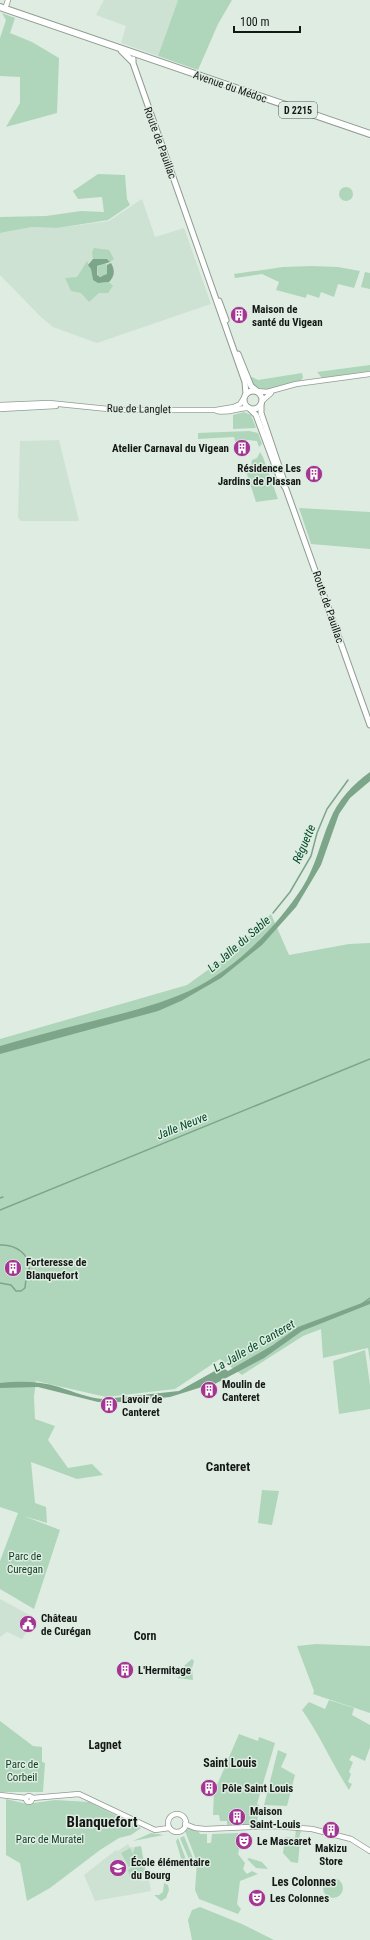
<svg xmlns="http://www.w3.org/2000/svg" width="370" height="1940" font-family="'Roboto Condensed',sans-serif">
	<rect width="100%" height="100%" fill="#dfece2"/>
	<g fill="#cee2d3">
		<path d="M104 0H178L158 56 121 43 126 26 96 15Z"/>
		<path d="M142 199 155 237 184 228 211 304 97 343 53 327 41 317 0 275V233L32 227 57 228 109 221Z"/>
		<path d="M59 440 79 521H21L18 518 20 441Z"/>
		<path d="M0 1599 35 1618 22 1639 7 1632 0 1637Z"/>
		<path d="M128 1844 130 1847 140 1848 145 1874 143 1875 142 1881 149 1880 151 1891 95 1901 84 1875 116 1850 118 1851Z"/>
	</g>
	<g fill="#afd6bb">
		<path d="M178 0H232L218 24 198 70 158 56Z"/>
		<path d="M2 13 15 18 10 33 32 42 59 58 57 113 6 127 20 103V77L0 76V38L6 20Z"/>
		<path d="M98 174 125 175 127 199 130 205 108 220 57 228 32 227 0 233V217L46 216 81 211 104 212 102 197 78 199 73 191Z"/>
		<circle cx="346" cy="194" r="7"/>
		<path d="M94 248 109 250 114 259 110 262 107 259H93L92 252Z"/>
		<path d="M87 261 91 269 93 280 103 283 109 282 113 286 108 293H99L89 302 81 293 71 291 65 278 77 277Z"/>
		<path d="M106 263 107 266V274L105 276H98L97 267Z"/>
		<path d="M312 266 338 267 360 271 354 288 338 284 334 297 321 292 319 298 307 294 306 298 276 290 279 282 262 274 235 278 234 274 283 267Z"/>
		<path d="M365 272 370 273V289L361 287Z"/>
		<path d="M370 365V371L322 378 317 372Z"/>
		<path d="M302 373 303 378 300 381C279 384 262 400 248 378L252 377 258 380Z"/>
		<path d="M244 412 251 415 256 428 233 429V415Z"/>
		<path d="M249 431 258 433 262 444 259 447 257 441 248 440 236 445 234 437 198 439V433Z"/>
		<path d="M260 452 263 457 278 499 256 502 245 468 251 465 252 460 257 458Z"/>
		<path d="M299 508 370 512V549L311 544Z"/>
		<path d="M271 914 289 955 349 944 370 943V1361L368 1348 323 1358 321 1329 303 1336 242 1375 220 1359 175 1389 106 1397 36 1381 34 1397 35 1419 55 1426 48 1440 68 1468 92 1464 103 1475 77 1479 31 1462 35 1503 46 1507 47 1523 24 1516 60 1530 34 1609 0 1589V1561L18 1513 0 1507V1039L187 985 234 951Z"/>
		<path d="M365 1350 370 1385V1409L339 1414 333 1361Z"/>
		<path d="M262 1490 279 1491 272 1525 258 1523Z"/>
		<path d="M316 1644 370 1646V1713L313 1694 314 1691 297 1646Z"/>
		<path d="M192 1659 194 1661 192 1668 193 1680 177 1678 180 1676 185 1665Z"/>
		<path d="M329 1700 354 1708 352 1715 370 1725V1747L365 1761 352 1755 349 1760 353 1762 349 1772 351 1774 348 1782 352 1784 349 1790C332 1764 320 1735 302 1710L309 1702 325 1709Z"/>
		<path d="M0 1721 33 1746 42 1747V1762L45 1763 43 1792H0Z"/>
		<path d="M239 1734 258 1741 259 1737 275 1743 257 1804 259 1805 257 1824 227 1826V1821H220L219 1815H213L214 1792Z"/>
		<path d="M278 1750 287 1754 281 1767 295 1775 287 1806 264 1805Z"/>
		<path d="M6 1799 27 1804 55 1800 89 1802 141 1828 131 1835 119 1838 100 1850 50 1888 27 1901 20 1863 6 1855Z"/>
		<path d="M189 1828 198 1831 200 1834H207V1843H211L212 1834 238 1833 240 1846 238 1854 245 1863 243 1869 247 1874 252 1871 258 1874 240 1881 237 1904 241 1909 238 1914 199 1899 195 1890 197 1862 185 1831Z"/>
		<path d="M296 1830 301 1831 298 1842H300L298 1863 291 1862 283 1853 285 1837 295 1838Z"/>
		<path d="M151 1833 164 1835 133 1841Z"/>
		<path d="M184 1836 195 1863 191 1864 180 1838Z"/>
		<path d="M178 1838 188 1865H183L176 1841Z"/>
		<path d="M141 1846 146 1873 130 1877 128 1870 139 1864 138 1862 129 1867 121 1853 130 1848 135 1858 133 1853 135 1847Z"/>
		<path d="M249 1858 262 1862 268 1869 256 1868 247 1859Z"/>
		<circle cx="333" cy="1888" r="10"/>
		<path d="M164 1883 168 1885 169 1890 166 1898 161 1901 154 1895H159L163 1892Z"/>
		<path d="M200 1907 242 1924 274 1940H192L188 1920 192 1910Z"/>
	</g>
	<g fill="#7da589">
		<path d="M93 259H107L110 262 97 266V275L100 277 107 274V265L111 263C115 270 115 276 109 282L98 283 93 280 91 269 88 265Z"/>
		<path d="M370 772V781L350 798 339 814 321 865 296 907 262 945 221 978 181 1001 158 1011 0 1054V1046C28 1038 56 1030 85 1023 120 1014 156 1006 189 991 235 969 275 929 302 888 316 866 320 843 330 820 337 801 353 784 370 772Z"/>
		<path d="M370 1300V1304L302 1331 264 1358 211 1386H205L170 1397 120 1402H98L38 1387 0 1388V1383C19 1381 40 1381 59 1387 74 1392 88 1398 104 1399L179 1391 220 1368H223L228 1371 273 1345 298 1327Z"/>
	</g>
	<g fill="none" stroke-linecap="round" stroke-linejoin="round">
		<g stroke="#7da589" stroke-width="1.5">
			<path d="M273 913 290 892 311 856 317 833 327 809 348 780"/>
			<path d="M0 1198 3 1197"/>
			<path d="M0 1210 370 1059"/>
			<path d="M0 1245C15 1244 31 1254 29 1271 28 1278 25 1278 25 1288L21 1291H16L11 1285 0 1283"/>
			<path d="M360 1305 370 1298"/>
		</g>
		<defs>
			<g id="tertiary">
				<path d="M5 9 8 0"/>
				<path d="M257 391 267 392 296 384 370 374"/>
				<path d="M262 401 271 393"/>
				<path d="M0 405 49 403 118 410H216L234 407 240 404 244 398"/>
				<path d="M0 409 56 406"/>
				<path d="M217 411C230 414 238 407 249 408"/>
				<path d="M0 1795 26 1798"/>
				<circle cx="29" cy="1799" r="3"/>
				<path d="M32 1798 79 1794 155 1830 169 1828"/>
				<circle cx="177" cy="1823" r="9"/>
				<path d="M185 1824 195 1828 205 1829 274 1826 312 1829 351 1839 370 1851"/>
			</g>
			<g id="secondary">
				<path d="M133 59V63L245 382 246 394"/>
				<path d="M219 301 226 320"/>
				<path d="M238 354 251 386 257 391"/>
				<circle cx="253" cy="400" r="9"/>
				<path d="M261 405V413L285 484"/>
				<path d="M249 408 256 415 280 479 286 489 370 725"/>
			</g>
			<g id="primary">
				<path d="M0 7 370 134"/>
				<path d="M122 51 132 61"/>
			</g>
		</defs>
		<use href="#tertiary" stroke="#909c93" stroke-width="6"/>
		<use href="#secondary" stroke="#909c93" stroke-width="7"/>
		<use href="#primary" stroke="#909c93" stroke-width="8"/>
		<use href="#tertiary" stroke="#fff" stroke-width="4.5"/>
		<use href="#secondary" stroke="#fff" stroke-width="5"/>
		<use href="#primary" stroke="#fff" stroke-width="6"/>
	</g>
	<defs>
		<symbol id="building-disc" viewBox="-11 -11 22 22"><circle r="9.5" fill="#a33593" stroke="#dfece2"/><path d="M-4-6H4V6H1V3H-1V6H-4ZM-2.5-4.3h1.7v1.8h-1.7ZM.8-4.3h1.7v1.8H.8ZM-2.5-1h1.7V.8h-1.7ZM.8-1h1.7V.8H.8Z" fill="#fff"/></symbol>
		<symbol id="civic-disc" viewBox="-11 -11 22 22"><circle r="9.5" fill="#a33593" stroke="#dfece2"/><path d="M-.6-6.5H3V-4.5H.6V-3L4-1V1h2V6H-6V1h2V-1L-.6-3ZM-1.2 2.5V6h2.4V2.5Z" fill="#fff"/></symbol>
		<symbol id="theatre-disc" viewBox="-11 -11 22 22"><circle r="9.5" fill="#a33593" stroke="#dfece2"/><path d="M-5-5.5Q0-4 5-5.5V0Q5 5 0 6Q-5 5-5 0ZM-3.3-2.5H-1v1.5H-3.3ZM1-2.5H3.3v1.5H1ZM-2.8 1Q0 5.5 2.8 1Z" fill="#fff"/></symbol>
		<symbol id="school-disc" viewBox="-11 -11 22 22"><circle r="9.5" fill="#a33593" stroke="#dfece2"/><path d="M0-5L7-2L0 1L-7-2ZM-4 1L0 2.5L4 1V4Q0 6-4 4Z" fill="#fff"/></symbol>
	</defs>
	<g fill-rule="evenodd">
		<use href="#building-disc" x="229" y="305" width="20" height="20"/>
		<use href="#building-disc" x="232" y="438" width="20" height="20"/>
		<use href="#building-disc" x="304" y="464" width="20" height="20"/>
		<use href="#building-disc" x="3" y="1258" width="20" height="20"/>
		<use href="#building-disc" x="199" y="1380" width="20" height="20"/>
		<use href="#building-disc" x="99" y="1395" width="20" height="20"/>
		<use href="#civic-disc" x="18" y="1614" width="20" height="20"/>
		<use href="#building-disc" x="115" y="1660" width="20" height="20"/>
		<use href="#building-disc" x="199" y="1778" width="20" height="20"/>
		<use href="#building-disc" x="227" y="1807" width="20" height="20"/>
		<use href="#building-disc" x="321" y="1820" width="20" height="20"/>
		<use href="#theatre-disc" x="234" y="1831" width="20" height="20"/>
		<use href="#school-disc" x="108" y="1858" width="20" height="20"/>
		<use href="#theatre-disc" x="247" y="1888" width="20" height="20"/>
	</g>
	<g text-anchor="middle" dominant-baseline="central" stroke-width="3" stroke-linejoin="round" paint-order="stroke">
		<rect fill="#dfece2" stroke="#515852" stroke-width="1" x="279" y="102" width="38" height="16" rx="3"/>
		<g font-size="10" font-weight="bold" fill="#141815">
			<text x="298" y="110">D 2215</text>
		</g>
		<g font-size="11" fill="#141815" stroke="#dfece2">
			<text transform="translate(230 87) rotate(19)">Avenue du Médoc</text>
			<text transform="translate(160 143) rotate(70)">Route de Pauillac</text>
			<text transform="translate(139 409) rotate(1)">Rue de Langlet</text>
			<text transform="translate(328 607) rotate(71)">Route de Pauillac</text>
		</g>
		<g font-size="11" font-weight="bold" fill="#141815" stroke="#dfece2" text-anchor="start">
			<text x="252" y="309">Maison de<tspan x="252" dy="13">santé du Vigean</tspan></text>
			<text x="229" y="448" text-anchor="end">Atelier Carnaval du Vigean</text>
			<text x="301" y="468" text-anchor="end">Résidence Les<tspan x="301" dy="13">Jardins de Plassan</tspan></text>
			<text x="26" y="1262">Forteresse de<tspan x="26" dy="13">Blanquefort</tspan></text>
			<text x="222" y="1384">Moulin de<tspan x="222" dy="13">Canteret</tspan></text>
			<text x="122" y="1399">Lavoir de<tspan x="122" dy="13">Canteret</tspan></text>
			<text x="41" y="1618">Château<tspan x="41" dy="13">de Curégan</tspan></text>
			<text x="138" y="1670">L'Hermitage</text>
			<text x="222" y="1788">Pôle Saint Louis</text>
			<text x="250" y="1811">Maison<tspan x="250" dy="13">Saint-Louis</tspan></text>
			<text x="257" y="1841">Le Mascaret</text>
			<text x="331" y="1848" text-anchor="middle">Makizu<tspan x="331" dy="13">Store</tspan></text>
			<text x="131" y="1862">École élémentaire<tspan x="131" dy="13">du Bourg</tspan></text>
			<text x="270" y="1898">Les Colonnes</text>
		</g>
		<g font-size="11" fill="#0c3e23" stroke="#dfece2">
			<text x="25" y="1556">Parc de<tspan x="25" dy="13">Curegan</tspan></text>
			<text x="22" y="1764">Parc de<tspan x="22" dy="13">Corbeil</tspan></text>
			<text x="50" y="1839">Parc de Muratel</text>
		</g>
		<g font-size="12" font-style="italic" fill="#024b27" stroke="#dfece2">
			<text transform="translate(304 844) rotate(-67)">Réguette</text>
			<text transform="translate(239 944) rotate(-41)">La Jalle du Sable</text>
			<text transform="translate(182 1126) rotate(-22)">Jalle Neuve</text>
			<text transform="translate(254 1346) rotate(-30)">La Jalle de Canteret</text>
		</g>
		<g font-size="12" font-weight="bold" fill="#141815" stroke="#dfece2">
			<text x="145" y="1636">Corn</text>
			<text x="105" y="1745">Lagnet</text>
			<text x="230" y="1763">Saint Louis</text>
			<text x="304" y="1882">Les Colonnes</text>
		</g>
		<g font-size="13" font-weight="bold" fill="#141815" stroke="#dfece2">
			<text x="228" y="1466">Canteret</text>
		</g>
		<g font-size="15" font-weight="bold" fill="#141815" stroke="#dfece2">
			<text x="102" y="1822">Blanquefort</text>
		</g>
	</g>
	<path d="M234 26v6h66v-6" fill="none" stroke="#141815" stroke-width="2"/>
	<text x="240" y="26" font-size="12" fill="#141815" stroke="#dfece2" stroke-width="3" paint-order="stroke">100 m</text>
</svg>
